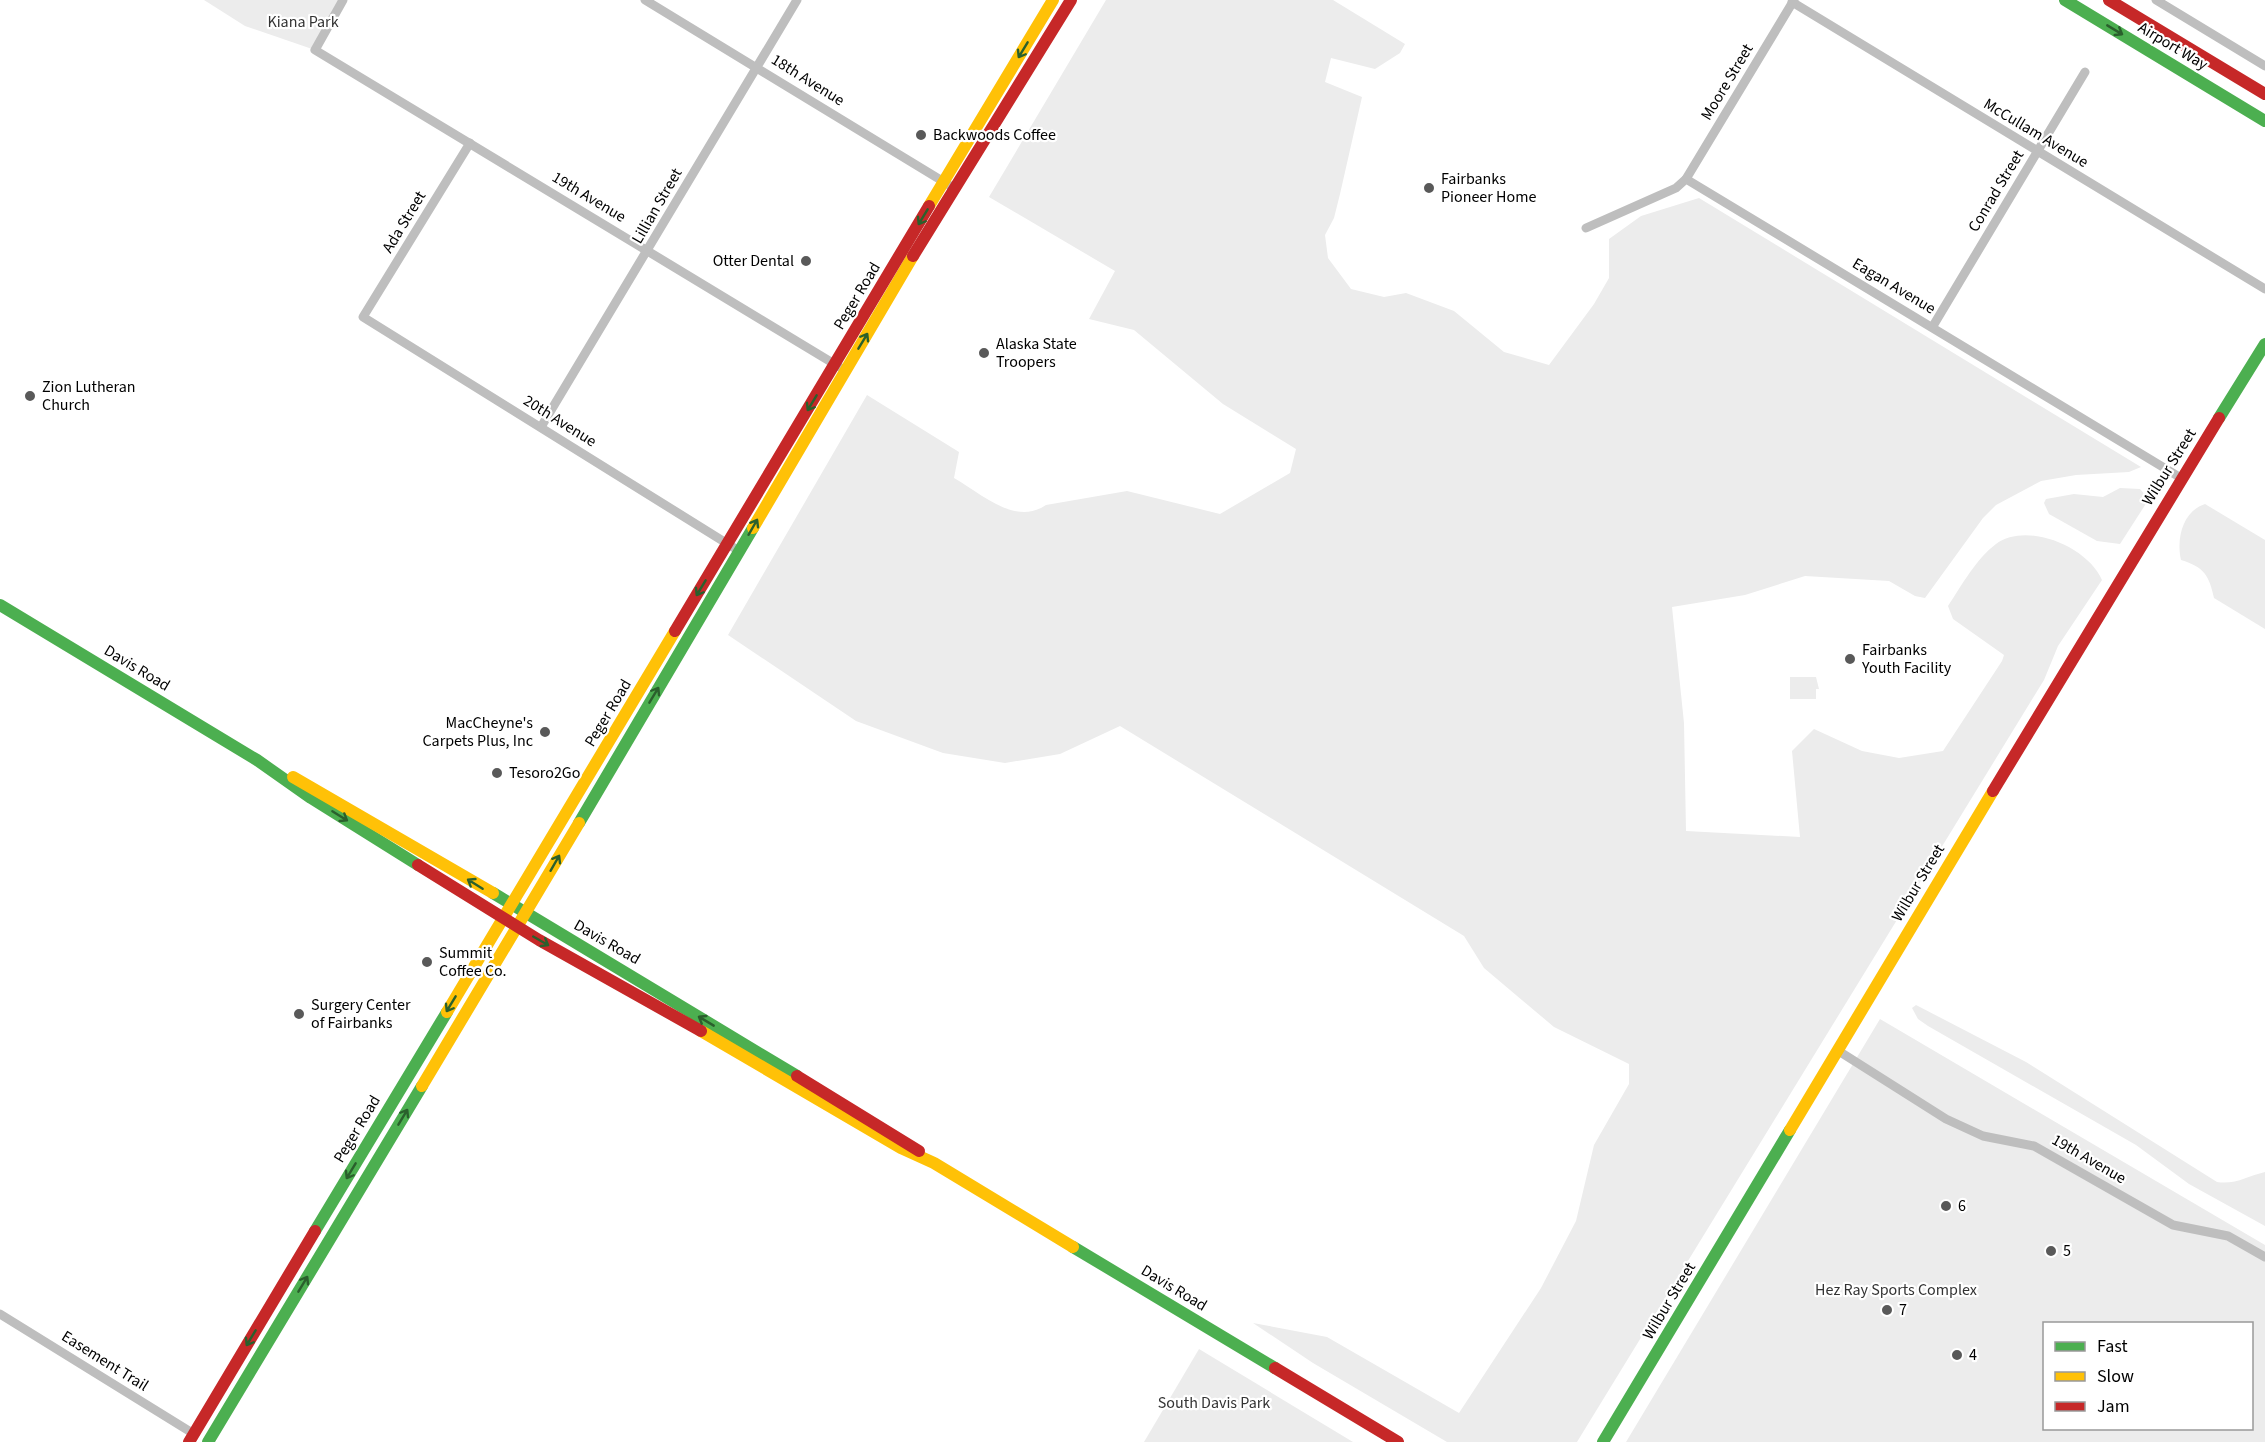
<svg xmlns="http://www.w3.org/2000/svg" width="2265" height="1442" font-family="'Source Sans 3',sans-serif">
	<rect width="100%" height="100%" fill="#fff"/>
	<g fill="#ececec" fill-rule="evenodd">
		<path d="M204 0H340L315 50 245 26Z"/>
		<path d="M1106 0H1333L1405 44 1400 53 1375 69 1331 58 1325 82 1362 97 1340 194 1334 218 1325 235 1328 258 1351 289 1384 297 1406 293 1454 311 1504 352 1549 365 1594 304 1609 278V239L1641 216 1699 198 2141 467 2129 472 2076 475 2041 481 1996 505 1983 518 1925 598 1915 596 1889 581 1805 576 1745 595 1672 607 1684 723 1686 831 1800 837 1792 751 1814 729 1862 751 1899 758 1943 751 2002 661 2004 655 1953 619 1948 606C1962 585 1976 559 1996 544 2027 521 2088 547 2102 580L2058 646 2044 680 1577 1442H1447L1313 1363 1253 1323 1327 1337 1459 1413 1541 1288 1576 1221 1594 1145 1629 1084V1064L1554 1027 1484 968 1464 936 1120 726 1060 754 1005 763 943 753 856 721 728 635 867 395 959 452 954 478C982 494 1015 526 1046 505L1127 491 1220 514 1290 473 1296 449 1223 404 1134 330 1089 319 1115 271 989 197Z"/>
		<path d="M2120 488 2140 489 2147 497V502L2120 544 2097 541 2049 514 2044 503 2046 499 2074 494 2103 497Z"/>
		<path d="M2205 504 2265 540V629L2214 598C2209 575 2204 567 2181 560 2176 538 2183 511 2205 504Z"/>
		<path d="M1790 677H1816L1819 689H1816V699H1790Z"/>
		<path d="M1916 1005 2026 1062 2217 1182C2235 1185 2248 1176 2265 1172V1226L2189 1184 2136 1145 1928 1026 1918 1019 1912 1008Z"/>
		<path d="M1880 1019 2265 1245V1442H1626ZM2044 1324H2252V1428H2044Z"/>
		<path d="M1199 1349 1353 1442H1144Z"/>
	</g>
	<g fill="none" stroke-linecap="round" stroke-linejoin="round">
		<g stroke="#bebebe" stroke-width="9">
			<path d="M343 0 315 50 846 371"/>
			<path d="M645 0 949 185"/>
			<path d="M2156 0 2265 66"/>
			<path d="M1792 2 2265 289"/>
			<path d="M470 143 363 317 739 551"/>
			<path d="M1686 179 1794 0"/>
			<path d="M1586 228 1676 188 1686 179 2181 478"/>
			<path d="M1933 326 2085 72"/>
			<path d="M541 427 797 0"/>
			<path d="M1837 1050 1946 1119 1983 1136 2034 1146 2173 1225 2228 1236 2265 1257"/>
			<path d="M0 1314 194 1434"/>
		</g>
		<g stroke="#4caf50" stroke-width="12">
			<path d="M2065 0 2265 121"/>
			<path d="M2219 418 2265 344"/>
			<path d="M0 605 257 760 311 798 418 865"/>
			<path d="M579 823 753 528"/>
			<path d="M493 893 797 1076"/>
			<path d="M315 1231 447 1012"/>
			<path d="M1073 1247 1275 1368"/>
			<path d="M208 1442 422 1086"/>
			<path d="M1603 1442 1790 1130"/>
		</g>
		<g stroke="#ffc107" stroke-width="12">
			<path d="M929 206 1053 0"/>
			<path d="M753 528 913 256"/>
			<path d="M293 777 493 893"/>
			<path d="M447 1012 675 631"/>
			<path d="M701 1031 901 1148 934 1163 1073 1247"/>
			<path d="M422 1086 579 823"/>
			<path d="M1790 1130 1993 791"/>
		</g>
		<g stroke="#c62828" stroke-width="12">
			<path d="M2109 0 2265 94"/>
			<path d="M913 256 1071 0"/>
			<path d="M675 631 929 206"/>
			<path d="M1993 791 2219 418"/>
			<path d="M418 865 539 940 701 1031"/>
			<path d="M797 1076 919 1151"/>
			<path d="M1275 1368 1398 1442"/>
			<path d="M189 1442 315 1231"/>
		</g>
	</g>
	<defs><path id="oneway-shaft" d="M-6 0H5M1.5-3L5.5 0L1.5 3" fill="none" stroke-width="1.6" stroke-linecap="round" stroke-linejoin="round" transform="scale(1.5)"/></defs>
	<g stroke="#2a602c">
		<use href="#oneway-shaft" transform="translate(2115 30) rotate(31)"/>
		<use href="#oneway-shaft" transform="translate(1023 50) rotate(121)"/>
		<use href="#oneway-shaft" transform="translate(923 217) rotate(121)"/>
		<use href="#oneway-shaft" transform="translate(863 341) rotate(-59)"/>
		<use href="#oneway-shaft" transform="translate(812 403) rotate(121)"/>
		<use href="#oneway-shaft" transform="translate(753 527) rotate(-60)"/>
		<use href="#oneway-shaft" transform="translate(701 588) rotate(121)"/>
		<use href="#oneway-shaft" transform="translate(654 695) rotate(-59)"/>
		<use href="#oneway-shaft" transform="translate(340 816) rotate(32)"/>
		<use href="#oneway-shaft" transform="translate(555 863) rotate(-60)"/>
		<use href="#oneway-shaft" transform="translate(475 884) rotate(-148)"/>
		<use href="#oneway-shaft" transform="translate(541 941) rotate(30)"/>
		<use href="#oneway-shaft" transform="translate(451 1004) rotate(121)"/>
		<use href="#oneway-shaft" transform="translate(706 1021) rotate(-149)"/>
		<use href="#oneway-shaft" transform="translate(403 1117) rotate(-59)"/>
		<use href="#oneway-shaft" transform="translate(351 1171) rotate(121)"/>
		<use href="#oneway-shaft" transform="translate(303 1284) rotate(-59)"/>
		<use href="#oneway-shaft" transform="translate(251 1338) rotate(121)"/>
	</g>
	<g fill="#595959" stroke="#fff" stroke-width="2">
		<circle cx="921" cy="135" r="6"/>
		<circle cx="1429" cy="188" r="6"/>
		<circle cx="806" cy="261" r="6"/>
		<circle cx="984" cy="353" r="6"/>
		<circle cx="30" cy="396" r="6"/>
		<circle cx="1850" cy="659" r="6"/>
		<circle cx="545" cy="732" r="6"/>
		<circle cx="497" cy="773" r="6"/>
		<circle cx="427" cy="962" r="6"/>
		<circle cx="299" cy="1014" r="6"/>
		<circle cx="1946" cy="1206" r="6"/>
		<circle cx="2051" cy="1251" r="6"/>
		<circle cx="1887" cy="1310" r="6"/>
		<circle cx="1957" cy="1355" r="6"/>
	</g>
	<g text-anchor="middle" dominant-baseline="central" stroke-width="4.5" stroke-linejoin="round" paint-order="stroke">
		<g font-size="16" fill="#333" stroke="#fff">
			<text x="303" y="22">Kiana Park</text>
			<text x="1896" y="1290">Hez Ray Sports Complex</text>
			<text x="1214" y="1403">South Davis Park</text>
		</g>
		<g font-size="16" fill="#000" stroke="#fff">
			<text transform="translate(2173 46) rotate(31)">Airport Way</text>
			<text transform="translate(808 80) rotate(32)">18th Avenue</text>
			<text transform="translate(1727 82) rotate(-59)">Moore Street</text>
			<text transform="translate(2036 133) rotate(31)">McCullam Avenue</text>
			<text transform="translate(1996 191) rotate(-59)">Conrad Street</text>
			<text transform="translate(589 197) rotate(31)">19th Avenue</text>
			<text transform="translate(657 206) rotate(-60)">Lillian Street</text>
			<text transform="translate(404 222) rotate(-59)">Ada Street</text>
			<text transform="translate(1894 286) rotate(31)">Eagan Avenue</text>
			<text transform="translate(857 296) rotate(-59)">Peger Road</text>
			<text transform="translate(560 421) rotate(32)">20th Avenue</text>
			<text transform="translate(2169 467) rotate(-58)">Wilbur Street</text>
			<text transform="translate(137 668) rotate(31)">Davis Road</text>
			<text transform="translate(608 713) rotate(-59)">Peger Road</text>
			<text transform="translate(1918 883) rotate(-59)">Wilbur Street</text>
			<text transform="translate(607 942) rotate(30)">Davis Road</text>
			<text transform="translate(357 1129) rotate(-59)">Peger Road</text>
			<text transform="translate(2089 1159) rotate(30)">19th Avenue</text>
			<text transform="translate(1174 1288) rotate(31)">Davis Road</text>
			<text transform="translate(1669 1301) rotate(-59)">Wilbur Street</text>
			<text transform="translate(105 1361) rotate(32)">Easement Trail</text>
		</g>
		<g font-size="16" fill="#000" stroke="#fff" text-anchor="start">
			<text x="933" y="135">Backwoods Coffee</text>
			<text x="1441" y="179">Fairbanks<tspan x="1441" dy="18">Pioneer Home</tspan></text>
			<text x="794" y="261" text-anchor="end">Otter Dental</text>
			<text x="996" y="344">Alaska State<tspan x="996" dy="18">Troopers</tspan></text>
			<text x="42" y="387">Zion Lutheran<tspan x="42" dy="18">Church</tspan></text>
			<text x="1862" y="650">Fairbanks<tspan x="1862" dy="18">Youth Facility</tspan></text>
			<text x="533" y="723" text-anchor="end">MacCheyne's<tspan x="533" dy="18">Carpets Plus, Inc</tspan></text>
			<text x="509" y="773">Tesoro2Go</text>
			<text x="439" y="953">Summit<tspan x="439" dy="18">Coffee Co.</tspan></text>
			<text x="311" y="1005">Surgery Center<tspan x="311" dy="18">of Fairbanks</tspan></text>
			<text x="1958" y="1206">6</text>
			<text x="2063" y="1251">5</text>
			<text x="1899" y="1310">7</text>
			<text x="1969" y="1355">4</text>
		</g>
	</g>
	<rect x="2043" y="1322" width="210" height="108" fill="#ffffff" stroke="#999999" stroke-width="1.5"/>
	<rect x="2055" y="1342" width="30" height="9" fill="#4caf50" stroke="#999999" stroke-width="1.5"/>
	<text x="2097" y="1352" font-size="18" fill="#000000">Fast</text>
	<rect x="2055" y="1372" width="30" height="9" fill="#ffc107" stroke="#999999" stroke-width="1.5"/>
	<text x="2097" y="1382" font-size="18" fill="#000000">Slow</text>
	<rect x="2055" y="1402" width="30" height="9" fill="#c62828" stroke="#999999" stroke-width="1.5"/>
	<text x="2097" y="1412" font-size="18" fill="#000000">Jam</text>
</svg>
